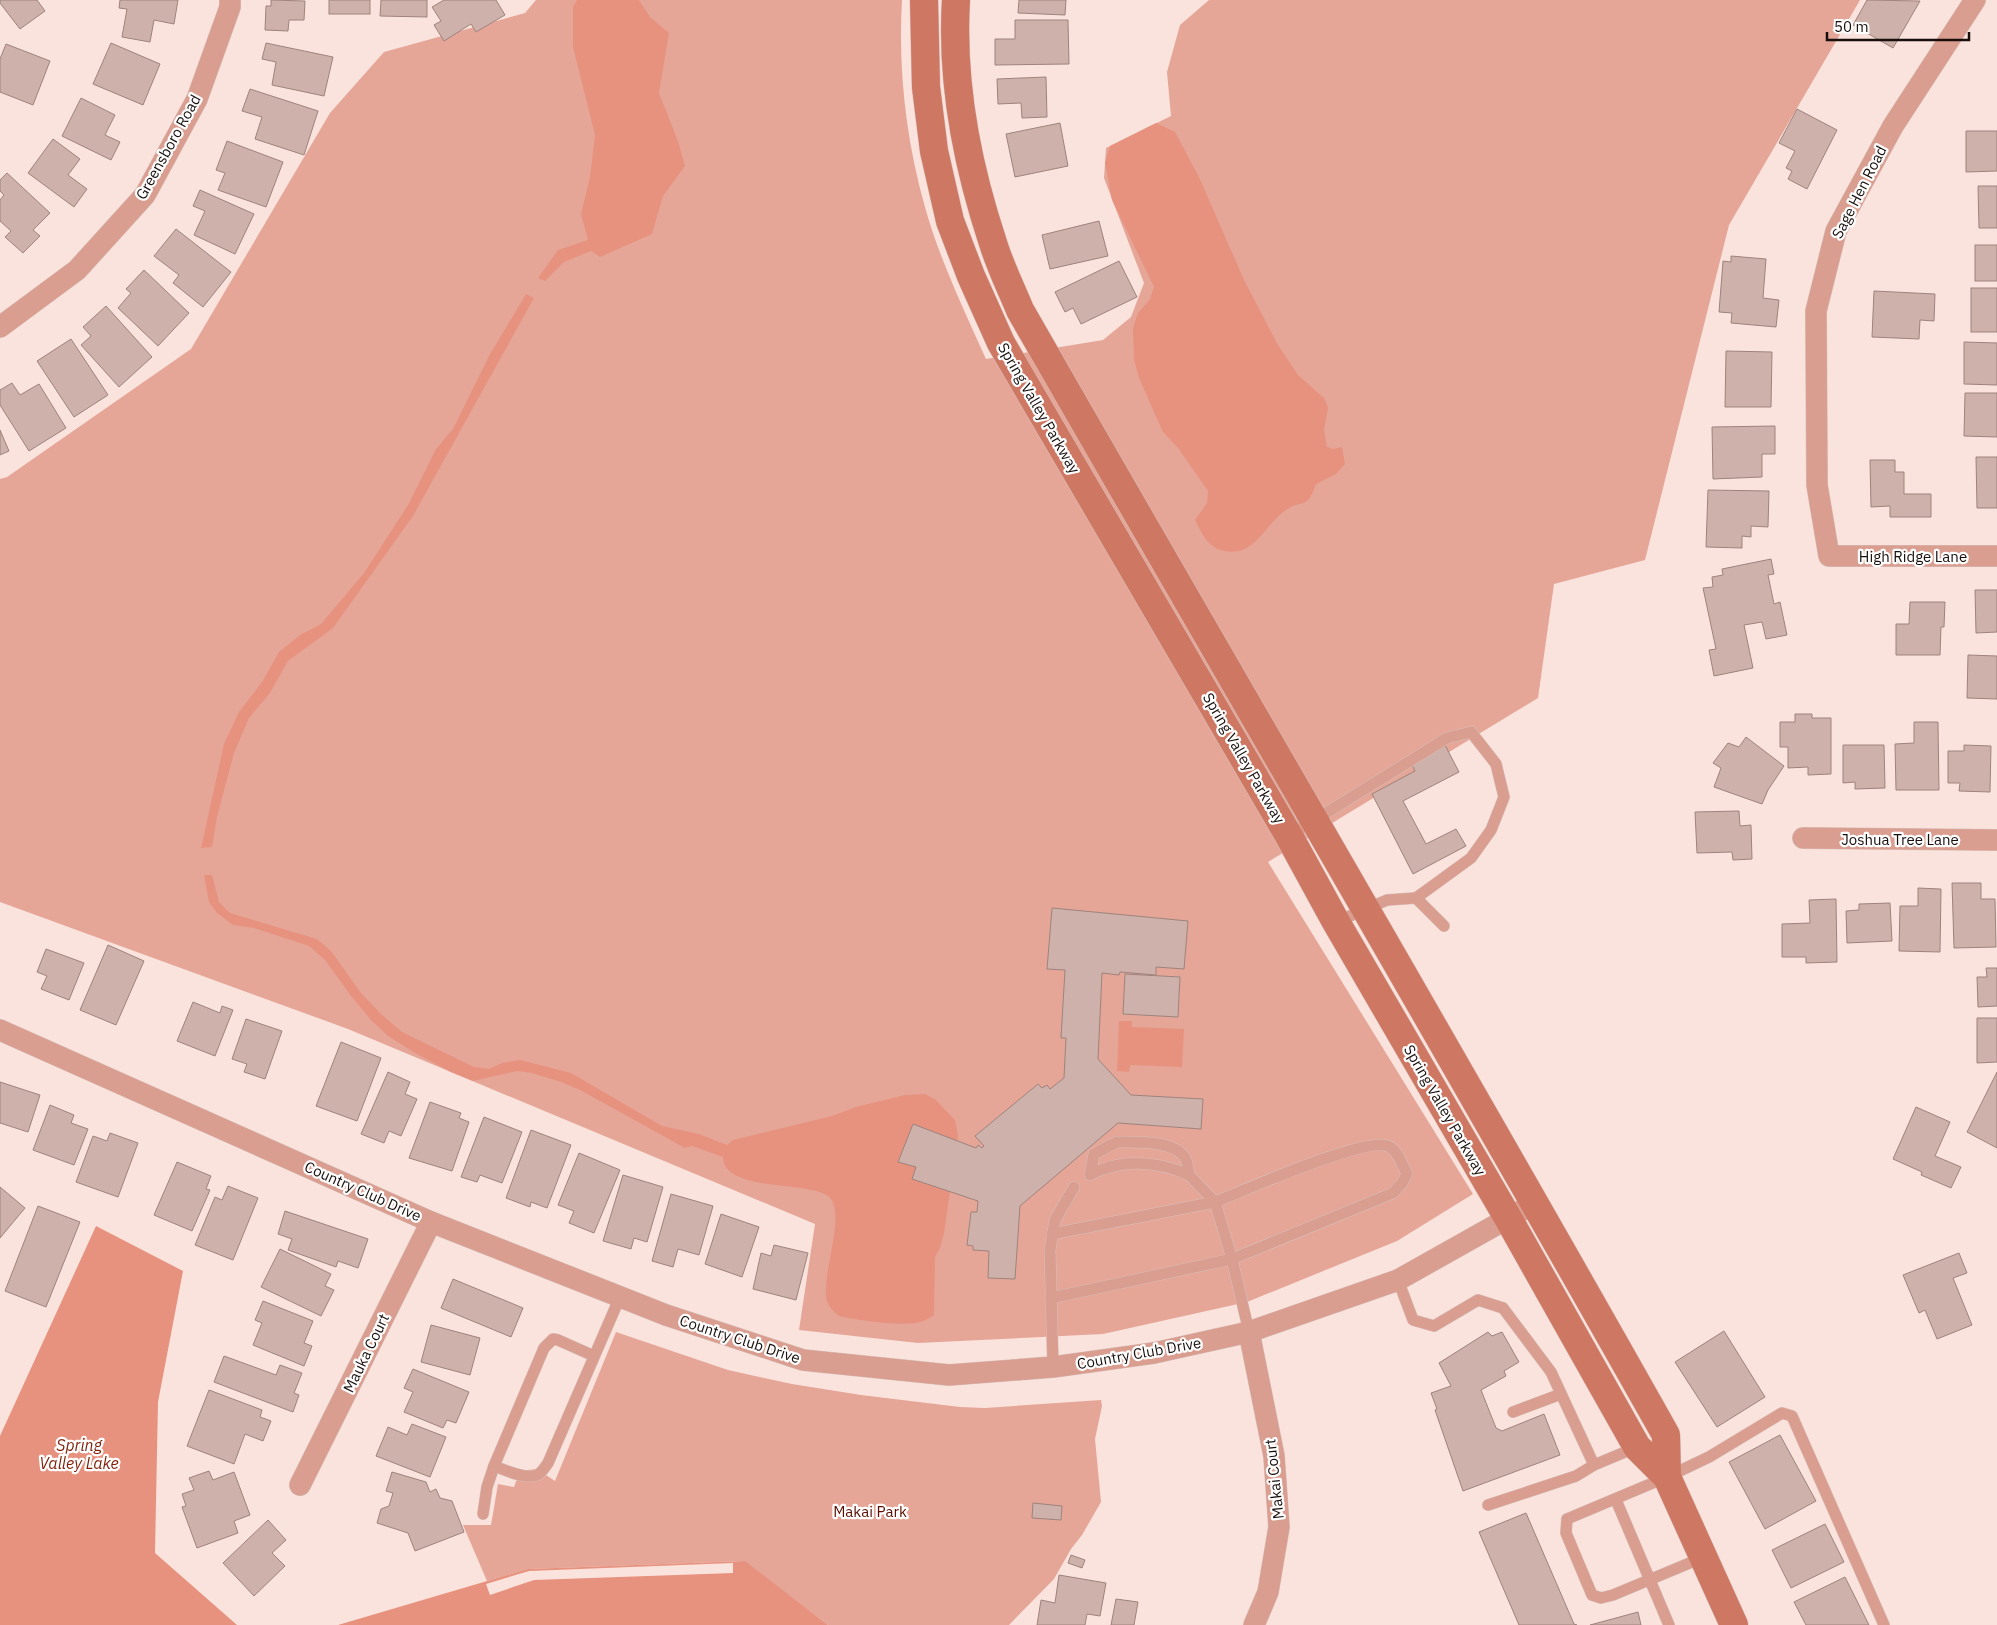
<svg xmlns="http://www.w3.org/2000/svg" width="1997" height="1625" font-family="'IBM Plex Sans',sans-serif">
	<rect width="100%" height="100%" fill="#fbe3dd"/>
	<g fill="#e5a698">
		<path d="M536 0H902C898 70 906 140 925 207 939 258 964 310 986 359L1103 340 1131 317 1144 283 1104 178 1106 148 1171 116 1167 72 1180 25 1209 0H1860L1729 225 1645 560 1554 584 1538 698 1268 862 1473 1194 1397 1241 1247 1302 1103 1334 918 1343 799 1330 815 1224 348 1029 0 902V479L7 477 191 349 330 113 384 52 525 13Z"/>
		<path d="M616 1332 728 1370 792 1384 861 1395 960 1407 985 1408 1101 1400 1102 1406 1095 1439 1101 1502 1082 1535 1071 1549 1054 1579 1009 1625H828L744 1561 529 1569 487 1581 463 1525H491L498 1484 514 1487 517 1479 527 1470 537 1469 555 1481Z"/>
	</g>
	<g fill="#e7927f">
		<path d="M577 0H639L650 17 669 33 659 93 678 141 685 166 663 196 652 234 600 257 591 251 564 262 545 281 538 278 558 250 588 240 581 214 590 177 595 135 573 47V7Z"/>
		<path d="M1156 123 1175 132 1199 177 1244 280 1278 345 1298 375 1324 398 1328 408 1324 430 1327 447 1333 449 1342 447 1345 464 1336 474 1316 484C1306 512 1303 498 1286 510 1265 524 1255 557 1225 551 1208 548 1202 534 1195 520L1207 503 1208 491 1178 448 1163 432 1139 378 1134 360 1133 328 1138 313 1150 299 1154 287 1112 200 1105 163 1110 146Z"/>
		<path d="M526 294 534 298 413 516 333 628 288 661 270 693 249 718 234 753 217 817 212 847 201 848 224 744 239 712 262 682 279 652 300 635 321 624 364 573 408 505 436 449 453 429 489 356Z"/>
		<path d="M204 875H212L219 902 230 913 317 939 331 951 361 993 381 1014 402 1032 474 1067 489 1069 502 1063 520 1060 571 1073 662 1126 699 1134 727 1145 733 1140 832 1116 856 1107 905 1095 925 1094 935 1099 955 1120 958 1136 944 1233 940 1248 935 1257 934 1315C930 1317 927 1320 923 1321 906 1328 857 1320 839 1316 834 1312 829 1307 827 1301 820 1277 848 1211 828 1196 807 1181 723 1192 723 1157L692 1146 685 1148 580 1090 561 1082 532 1073 517 1071 473 1081 451 1072 415 1053 388 1036 371 1020 351 996 325 960 309 946 254 928 233 925 217 913 209 902Z"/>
		<path d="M1119 1021H1132V1027L1184 1029 1182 1067 1130 1065 1129 1072 1117 1071Z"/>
		<path d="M96 1226 183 1271 158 1402 155 1553 237 1625H0V1436Z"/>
		<path d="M745 1561 828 1625H338L528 1569Z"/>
	</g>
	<path fill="#fbe3dd" d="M733 1563V1573L534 1580 490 1595 486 1584 529 1571Z"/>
	<g fill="#cdb1aa" stroke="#9e837d">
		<path d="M0 0H37L45 11 20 29 0 3Z"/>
		<path d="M120 0H178L174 24 154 20 150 42 122 37 127 9 119 8Z"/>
		<path d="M271 0 305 1 304 20H289L288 31 265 30 266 6H271Z"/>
		<rect x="329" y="0" width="41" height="14"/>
		<path d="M381 0H427V17L380 16Z"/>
		<path d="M444 0H496L505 15 476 32 471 24 444 41 434 25 441 21 432 7Z"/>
		<path d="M1019 0H1066L1065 15 1018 13Z"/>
		<path d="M1867 0 1920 1 1893 48 1853 25Z"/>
		<path d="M1015 20H1068L1069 64 995 65V39H1015Z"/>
		<path d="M111 43 160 64 143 105 93 84Z"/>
		<path d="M266 43 333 57 324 96 272 85 276 62 262 59Z"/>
		<path d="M6 44 50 61 33 105 0 92V59Z"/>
		<path d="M1046 77 1047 117 1022 118 1021 103 998 104 997 79Z"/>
		<path d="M250 89 318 111 304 155 255 139 262 117 242 111Z"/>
		<path d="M81 98 115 115 105 135 120 142 111 160 62 136Z"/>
		<path d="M1797 109 1837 130 1807 189 1788 179 1792 171 1786 168 1795 151 1779 143Z"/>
		<path d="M1060 123 1068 166 1015 177 1006 134Z"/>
		<path d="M1966 131H1997V171L1966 172Z"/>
		<path d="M53 139 80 159 68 175 87 189 74 207 28 173Z"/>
		<path d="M227 141 283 162 266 207 218 190 225 173 216 170Z"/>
		<path d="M7 173 50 213 33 230 40 236 23 253 5 237 11 231 0 221V200L4 195 0 191V180Z"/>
		<path d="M1978 186H1997V228H1979Z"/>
		<path d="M200 190 254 214 235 254 194 235 205 211 193 206Z"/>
		<path d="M1099 221 1108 256 1050 269 1042 235Z"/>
		<path d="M176 229 231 272 203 307 173 283 179 275 154 256Z"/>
		<rect x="1975" y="245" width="22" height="36"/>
		<path d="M1731 256 1766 259 1763 298 1779 300 1776 327 1731 323 1732 313 1719 312 1723 261 1731 262Z"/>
		<path d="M1119 261 1137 297 1081 324 1073 308 1065 312 1055 292Z"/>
		<path d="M144 270 189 313 158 346 118 308 131 293 126 289Z"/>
		<rect x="1971" y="288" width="26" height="44"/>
		<path d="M1874 291 1935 294 1934 321 1920 320 1919 339 1872 337Z"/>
		<path d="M106 306 152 357 119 387 81 345 91 336 83 327Z"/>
		<path d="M71 339 108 395 74 417 37 361Z"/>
		<path d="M1964 342 1997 343V385L1964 384Z"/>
		<path d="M1726 351 1772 352 1771 407H1725Z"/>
		<path d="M12 383 20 395 39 384 66 428 29 451 0 405V390Z"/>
		<path d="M1965 393H1997V437L1964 436Z"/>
		<path d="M1775 426V454H1762V477L1713 479 1712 427Z"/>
		<path d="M0 430 9 451 0 455Z"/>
		<path d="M1976 457H1997V508H1977Z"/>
		<path d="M1870 460H1895V472H1904V494H1931V517H1890V506L1871 507Z"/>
		<path d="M1708 490 1769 491 1768 527 1751 526V537L1742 536V548L1706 547Z"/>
		<path d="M1771 559 1774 574 1768 575 1774 604 1780 602 1787 635 1766 639 1762 622 1744 625 1753 668 1714 676 1709 650 1716 649 1703 588 1713 587 1712 577 1723 575 1722 569Z"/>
		<path d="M1975 590H1997V632L1976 633Z"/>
		<path d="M1910 602H1945L1944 627H1941L1940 655H1896V624H1909Z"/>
		<path d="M1968 655 1997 656V699L1967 698Z"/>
		<path d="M1795 714H1812V718H1831V774L1808 775V767L1788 768V747H1780V722H1795Z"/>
		<path d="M1914 722H1938L1939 790H1896L1895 744 1914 743Z"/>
		<path d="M1746 737 1784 766 1768 790 1762 804 1714 787 1721 768 1713 763 1728 743 1739 747Z"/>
		<path d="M1445 745 1459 772 1403 801 1426 844 1456 829 1466 846 1413 874 1372 794 1415 771 1411 763Z"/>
		<path d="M1843 745H1884L1885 788 1855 789V782L1843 783Z"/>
		<path d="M1964 745 1991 746 1990 792 1959 791 1960 783H1948V751H1964Z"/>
		<path d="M1739 811 1740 826 1751 825 1752 859 1733 860 1732 852 1697 853 1695 812Z"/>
		<path d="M1952 883H1981V899H1995L1996 947 1954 948Z"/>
		<path d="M1918 888 1941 889 1940 952 1899 951 1900 906H1918Z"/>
		<path d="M1836 899 1837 962 1806 963V957H1782V924L1810 923 1809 900Z"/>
		<path d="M1890 903 1892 941 1847 943 1846 911 1859 910V904Z"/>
		<path d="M1052 908 1188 921 1184 969 1156 967V975L1120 972 1119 975 1102 973 1098 1059 1131 1095 1203 1099 1201 1129 1118 1123 1020 1206 1015 1279 988 1278 989 1251 973 1250V1246L967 1245 971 1212H977L978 1201 912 1179 916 1167 898 1162 913 1124 976 1148 978 1145 982 1148 984 1146 975 1136 1038 1084 1042 1088 1047 1085 1050 1089 1064 1078 1066 1038H1061L1065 970 1047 969Z"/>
		<path d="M108 945 144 961 116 1025 80 1010Z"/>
		<path d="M46 949 84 963 69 1000 41 989 47 976 37 972Z"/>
		<path d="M1986 968H1997V1006L1978 1007 1977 977H1987Z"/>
		<path d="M1125 974 1180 977 1178 1017 1123 1014Z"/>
		<path d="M193 1002 220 1013 222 1006 233 1010 215 1056 177 1041Z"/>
		<path d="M1977 1018H1997V1062L1977 1063Z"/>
		<path d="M246 1019 282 1031 265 1079 244 1072 247 1064 232 1059Z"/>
		<path d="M341 1042 381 1058 357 1121 316 1106Z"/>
		<path d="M388 1072 410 1082 405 1094 417 1099 401 1136 389 1131 384 1143 361 1134Z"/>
		<path d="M1997 1072V1148L1967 1132Z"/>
		<path d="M0 1082 40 1095 28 1132 0 1123Z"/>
		<path d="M430 1102 461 1113 459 1118 469 1122 452 1171 409 1158Z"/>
		<path d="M50 1105 74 1115 71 1123 88 1129 74 1165 33 1150Z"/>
		<path d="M1916 1107 1950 1122 1935 1156 1961 1167 1951 1188 1921 1175 1922 1172 1893 1159Z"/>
		<path d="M484 1117 522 1132 502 1183 480 1175 477 1182 461 1177Z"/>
		<path d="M531 1130 571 1145 547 1208 531 1202 530 1207 506 1198Z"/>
		<path d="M110 1133 138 1143 118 1197 76 1182 93 1136 107 1141Z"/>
		<path d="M579 1153 620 1170 594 1233 569 1223 574 1211 558 1205Z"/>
		<path d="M177 1162 211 1176 206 1189 210 1190 192 1231 154 1215Z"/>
		<path d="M623 1175 663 1187 647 1242 634 1238 631 1249 603 1241Z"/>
		<path d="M228 1186 258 1198 233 1260 195 1245 215 1197 222 1200Z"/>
		<path d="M0 1187 25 1208 0 1238Z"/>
		<path d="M671 1194 713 1206 699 1255 678 1249 673 1267 652 1261Z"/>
		<path d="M38 1206 80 1222 46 1307 5 1291Z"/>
		<path d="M285 1211 368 1239 358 1268 338 1261 336 1267 288 1250 292 1239 278 1234Z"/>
		<path d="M721 1214 759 1227 742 1277 705 1264Z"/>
		<path d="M774 1245 808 1253 796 1300 753 1289 761 1253 771 1256Z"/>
		<path d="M280 1249 331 1274 325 1286 334 1290 321 1316 261 1287Z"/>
		<path d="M1959 1253 1967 1273 1953 1278 1972 1325 1937 1339 1925 1310 1919 1313 1903 1275Z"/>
		<path d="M453 1279 523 1308 511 1337 441 1308Z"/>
		<path d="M263 1301 313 1321 304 1343 312 1346 304 1366 253 1345 262 1323 255 1320Z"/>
		<path d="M431 1325 480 1338 470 1375 421 1362Z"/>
		<path d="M1724 1331 1765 1397 1717 1427 1675 1362Z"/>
		<path d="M1488 1332 1492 1336 1502 1332 1519 1362 1504 1371 1506 1376 1481 1390 1496 1428 1502 1431 1544 1414 1560 1455 1463 1491 1435 1410 1437 1409 1431 1393 1451 1386 1439 1363Z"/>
		<path d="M224 1356 276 1375 280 1365 302 1373 294 1393 299 1395 293 1412 214 1382Z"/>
		<path d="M413 1369 469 1392 456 1423 447 1420 443 1428 404 1412 413 1392 404 1388Z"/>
		<path d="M209 1390 262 1410 260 1417 271 1421 263 1441 245 1434 234 1464 187 1446Z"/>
		<path d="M412 1424 446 1437 430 1477 376 1456 388 1427 407 1435Z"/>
		<path d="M1780 1435 1816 1501 1765 1529 1729 1462Z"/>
		<path d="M209 1471 213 1480 234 1472 250 1515 234 1521 238 1533 197 1548 182 1507 186 1506 182 1494 194 1490 189 1478Z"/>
		<path d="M392 1472 426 1482 430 1492 436 1489 440 1498 452 1501 464 1532 415 1551 408 1533 377 1523 381 1509 389 1506 393 1493 386 1491Z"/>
		<path d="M1033 1503 1062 1506 1061 1520 1032 1518Z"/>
		<path d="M1526 1513 1574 1624 1577 1625H1519L1479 1532Z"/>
		<path d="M268 1520 286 1540 272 1553 285 1566 254 1596 223 1563Z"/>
		<path d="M1825 1524 1844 1562 1791 1588 1772 1550Z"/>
		<path d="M1071 1555 1085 1560 1082 1568 1068 1563Z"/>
		<path d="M1059 1575 1106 1583 1100 1616 1087 1614 1085 1625H1037L1041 1600 1055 1603Z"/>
		<path d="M1845 1577 1869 1625H1806L1794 1602Z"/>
		<path d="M1116 1599 1138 1602 1134 1625H1111Z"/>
		<path d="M1638 1612 1641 1625H1590Z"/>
	</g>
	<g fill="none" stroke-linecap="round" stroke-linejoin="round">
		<defs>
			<g id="lane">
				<path d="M1289 836 1447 738 1471 732 1496 764 1504 797 1491 830 1471 858 1416 898"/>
				<path d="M1336 922 1387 900 1416 898 1444 926"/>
				<path d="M1117 1142C1136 1142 1177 1140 1186 1160 1188 1165 1188 1171 1189 1175 1158 1161 1121 1158 1090 1175L1094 1154Z"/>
				<path d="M1052 1234 1215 1202 1232 1259 1249 1332"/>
				<path d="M1398 1280 1413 1320 1434 1326 1478 1300 1503 1308 1551 1372 1594 1465"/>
				<path d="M1051 1298 1232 1259 1393 1193 1402 1183 1407 1174C1402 1165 1398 1150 1388 1146 1366 1136 1243 1191 1215 1202L1189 1175"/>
				<path d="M594 1356 558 1340 553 1339 544 1348 494 1466C505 1470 526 1480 537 1475 542 1473 545 1467 548 1463L620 1297"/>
				<path d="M1053 1367 1050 1250 1055 1220 1074 1187"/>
				<path d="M1513 1412 1561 1394"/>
				<path d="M1616 1500 1669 1625"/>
				<path d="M1488 1505 1576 1476 1594 1465 1637 1447"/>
				<path d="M483 1514 487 1487 494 1466"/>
				<path d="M1704 1557 1613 1595 1601 1598 1592 1595 1566 1533 1567 1519 1667 1477 1709 1457 1782 1413 1792 1416 1884 1625"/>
			</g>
			<g id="street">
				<path d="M1975 0 1893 126 1836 231 1816 311 1817 485 1829 556H1997"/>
				<path d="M0 327 77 270 145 195 197 99 230 7V0"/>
				<path d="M1803 838 1997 840"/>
				<path d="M0 1030 431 1222 666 1315 803 1360 949 1375 1053 1367 1154 1353 1249 1332 1398 1280 1535 1203"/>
				<path d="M1249 1332 1274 1456 1279 1527 1268 1592 1254 1625"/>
				<path d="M300 1485 431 1222"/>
			</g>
			<g id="secondary">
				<path d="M924 0 926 87 934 151 950 221 971 276 1001 343 1289 836 1336 922 1508 1218 1637 1447 1667 1477 1734 1625"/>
				<path d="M956 0C951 82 967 165 993 243 1000 266 1011 288 1020 310 1235 685 1454 1058 1666 1435L1667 1477"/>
			</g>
		</defs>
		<use href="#lane" stroke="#d7c1bc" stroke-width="12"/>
		<use href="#street" stroke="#d7c1bc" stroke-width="22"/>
		<use href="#secondary" stroke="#d7c1bc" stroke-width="29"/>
		<use href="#lane" stroke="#da9e90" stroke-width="11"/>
		<use href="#street" stroke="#da9e90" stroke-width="21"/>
		<use href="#secondary" stroke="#ce7763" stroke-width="28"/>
	</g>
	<g text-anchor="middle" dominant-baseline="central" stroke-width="4.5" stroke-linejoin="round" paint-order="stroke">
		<g font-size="15" fill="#180f0c" stroke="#fff">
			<text transform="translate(168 147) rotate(-61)">Greensboro Road</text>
			<text transform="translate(1859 192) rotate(-63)">Sage Hen Road</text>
			<text transform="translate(1039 408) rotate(60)">Spring Valley Parkway</text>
			<text x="1913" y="556">High Ridge Lane</text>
			<text transform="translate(1244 758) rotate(60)">Spring Valley Parkway</text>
			<text x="1900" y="839">Joshua Tree Lane</text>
			<text transform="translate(1445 1110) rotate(60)">Spring Valley Parkway</text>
			<text transform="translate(363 1191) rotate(24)">Country Club Drive</text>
			<text transform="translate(740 1339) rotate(18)">Country Club Drive</text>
			<text transform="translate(366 1353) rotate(-64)">Mauka Court</text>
			<text transform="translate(1139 1353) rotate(-10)">Country Club Drive</text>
			<text transform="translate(1274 1479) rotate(-96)">Makai Court</text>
		</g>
		<g font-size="15" fill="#5a0e01" stroke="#fff">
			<text x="870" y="1511">Makai Park</text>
		</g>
		<g font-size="16" font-style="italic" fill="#811e08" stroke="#fff">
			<text x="79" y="1445">Spring<tspan x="79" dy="18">Valley Lake</tspan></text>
		</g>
	</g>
	<path d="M1827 32v8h142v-8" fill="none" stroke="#180f0c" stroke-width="2.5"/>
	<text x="1834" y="32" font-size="15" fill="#180f0c" stroke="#ffffff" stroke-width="4" paint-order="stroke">50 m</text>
</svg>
